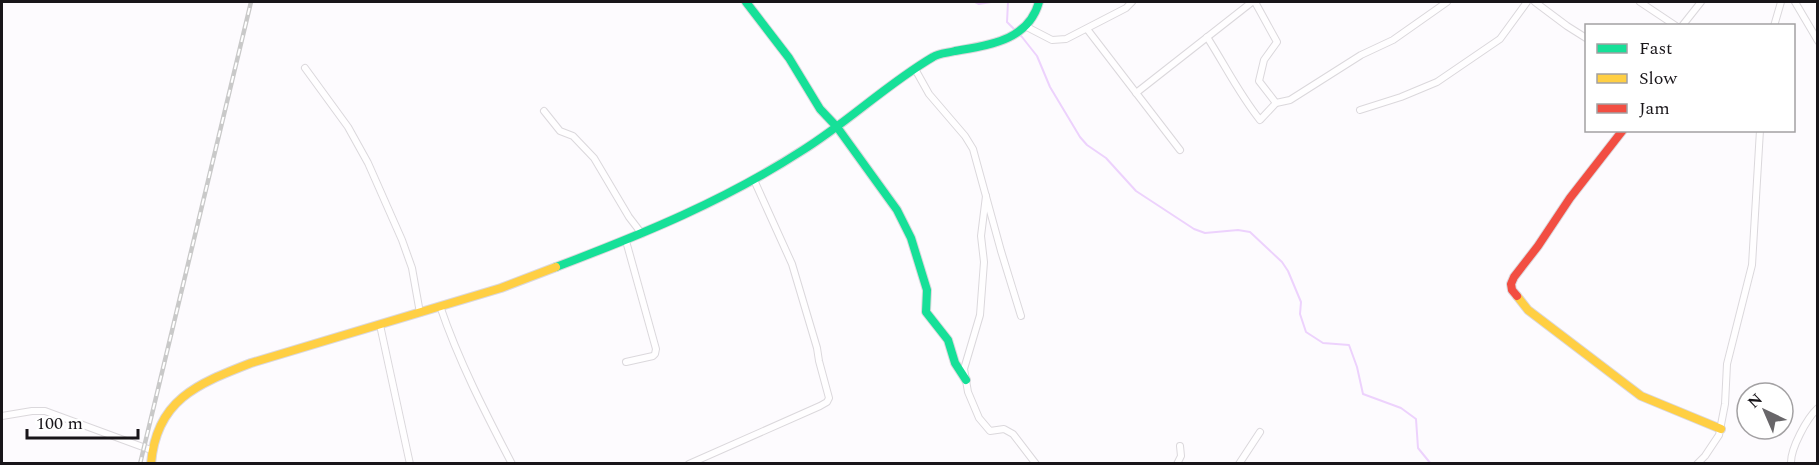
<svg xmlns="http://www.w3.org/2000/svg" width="1819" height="465" font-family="Spectral,serif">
	<rect width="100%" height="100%" fill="#fdfbfe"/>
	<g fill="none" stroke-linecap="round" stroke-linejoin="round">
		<g stroke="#edd2fd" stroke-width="2">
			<path d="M975 2 979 4 991 2"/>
			<path d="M1008 2 1007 22 1022 37 1037 56 1050 87 1080 137 1087 145 1106 158 1136 191 1194 229 1205 233 1238 230 1250 232 1282 262 1288 271 1301 302 1300 314 1306 332 1323 343 1349 345 1357 367 1363 394 1401 408 1416 419 1418 448 1431 464"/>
		</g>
		<defs>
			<g id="street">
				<path d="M1255 2 1277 42 1264 60 1259 81 1276 103"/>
				<path d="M1535 2 1567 26 1586 38"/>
				<path d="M1640 2 1676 26"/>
				<path d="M1795 2 1818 41"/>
				<path d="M1025 26 1052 40 1066 39 1126 8 1132 2"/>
				<path d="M1682 26 1701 2"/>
				<path d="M1774 26 1781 2"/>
				<path d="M1087 29 1180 150"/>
				<path d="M1207 37C1225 65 1239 94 1260 120L1276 103 1290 100 1361 55 1393 40 1447 2"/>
				<path d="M305 68 348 127 368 163 402 240 412 268 420 313"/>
				<path d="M915 69 929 94 965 136 973 149 1001 251 1021 316"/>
				<path d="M1136 93 1252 2"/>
				<path d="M1360 110 1401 97 1437 82 1500 39 1527 2"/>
				<path d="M544 111 560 131 573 136 594 158 629 217 642 234"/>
				<path d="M986 196 981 236 984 262 980 315 964 369 968 392 979 418 990 431 1004 429 1013 434 1036 464"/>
				<path d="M440 306C459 362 485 412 512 464"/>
				<path d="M380 325 410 464"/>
				<path d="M626 362 653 356 655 354 656 349 626 241"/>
				<path d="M2 416 32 411H45L151 450"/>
				<path d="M689 464 820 406 827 402 829 398 819 361 817 348 792 264 754 180"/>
				<path d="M1177 464 1181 456 1180 446"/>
				<path d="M1239 464 1260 432"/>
				<path d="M1697 464 1705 456 1719 435 1725 404 1727 364 1752 265 1760 130"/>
				<path d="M1791 464C1790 449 1807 418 1818 408"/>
			</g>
			<g id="fast">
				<path d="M746 2 789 58 820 109 837 127 897 210 911 238 927 290 926 312 948 340 955 363 966 380"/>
				<path d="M556 267C643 234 724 201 803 150 848 122 887 84 933 57 939 53 948 53 955 51 989 45 1028 41 1039 2"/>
			</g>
			<g id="slow">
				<path d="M1517 296 1528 310 1641 396 1721 429"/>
				<path d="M151 464C156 400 197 384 251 363L501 288 556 267"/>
			</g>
			<path id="jam" d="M1517 296 1512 290 1511 284 1514 277 1538 246 1570 198 1623 130"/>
		</defs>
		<use href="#street" stroke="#dbd8dc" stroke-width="8"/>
		<use href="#fast" stroke="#dbd8dc" stroke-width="10"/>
		<use href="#slow" stroke="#dbd8dc" stroke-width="10"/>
		<use href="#jam" stroke="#dbd8dc" stroke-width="10"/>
		<use href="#street" stroke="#fffeff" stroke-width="6"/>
		<use href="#fast" stroke="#16e098" stroke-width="8"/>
		<use href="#slow" stroke="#ffcf43" stroke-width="8"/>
		<use href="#jam" stroke="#f24e42" stroke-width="8"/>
		<defs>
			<path id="rail" d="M140 464 251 2"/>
		</defs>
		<use href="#rail" stroke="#c9c9c9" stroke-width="4.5"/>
		<use href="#rail" stroke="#fff" stroke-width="2" stroke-dasharray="7" stroke-linecap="butt"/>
	</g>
	<rect width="1819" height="465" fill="none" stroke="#181519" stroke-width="6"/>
	<rect x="1585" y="24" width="210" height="108" fill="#ffffff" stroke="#a3a1a3" stroke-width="1.5"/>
	<rect x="1597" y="44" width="30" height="9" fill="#16e098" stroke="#a3a1a3" stroke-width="1.5"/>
	<text x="1639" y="54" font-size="18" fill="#181519">Fast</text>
	<rect x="1597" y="74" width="30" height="9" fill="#ffcf43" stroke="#a3a1a3" stroke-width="1.5"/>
	<text x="1639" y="84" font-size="18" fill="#181519">Slow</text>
	<rect x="1597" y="104" width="30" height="9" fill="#f24e42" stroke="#a3a1a3" stroke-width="1.5"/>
	<text x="1639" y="114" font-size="18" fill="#181519">Jam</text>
	<g transform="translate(1765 411) rotate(316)"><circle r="28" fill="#ffffff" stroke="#a3a1a3" stroke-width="1.5"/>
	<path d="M0-4.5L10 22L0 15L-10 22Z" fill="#686669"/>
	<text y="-9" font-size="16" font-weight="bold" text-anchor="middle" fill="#181519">N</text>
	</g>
	<path d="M27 429v9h111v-9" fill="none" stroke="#181519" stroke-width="3"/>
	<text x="36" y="429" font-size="18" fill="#181519" stroke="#ffffff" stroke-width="4.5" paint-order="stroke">100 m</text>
</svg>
